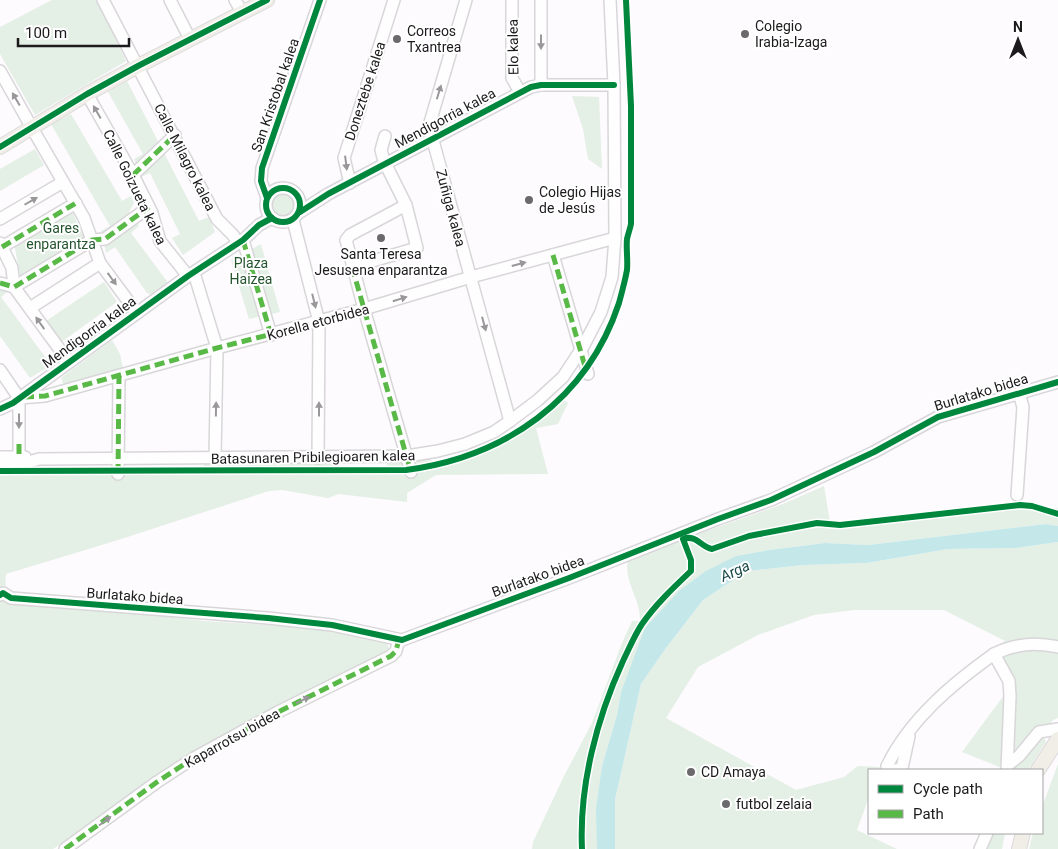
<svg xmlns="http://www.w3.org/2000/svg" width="1058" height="849" font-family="Roboto,sans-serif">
	<rect width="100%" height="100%" fill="#fdfbfe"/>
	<g fill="#e4efe5" fill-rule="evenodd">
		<path d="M52 0H97L126 61 35 115 0 54V27Z"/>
		<path d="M127 81 199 221 209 217 215 232 183 255 172 238 180 234 150 173 141 177 134 159 143 154 108 92Z"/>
		<path d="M572 96 599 97 602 169 588 159 583 129Z"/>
		<path d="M71 114 122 201 131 196 134 203 129 212 139 226 131 233 169 284 151 295 147 293 115 247 106 253 101 231 110 226 51 124Z"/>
		<path d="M35 149 44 165 0 191V169Z"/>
		<circle cx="284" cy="204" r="12"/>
		<path d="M71 209 86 242 21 280 14 243Z"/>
		<path d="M261 244 280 312 249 319 231 260Z"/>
		<path d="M0 281 8 291 1 297 51 365 30 378 0 336Z"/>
		<path d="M104 282 117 302 60 343 46 321Z"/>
		<path d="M112 340 120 354 123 368 64 385 61 378Z"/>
		<path d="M559 396 568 403 558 424 536 428 548 474 436 475 407 493V502L339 494 328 498 282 490 269 491 118 540 6 574C5 594 4 594 21 604L130 612 204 621 328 629 388 642 389 652 180 760 82 830 53 849H0V470L40 464V470L203 469 204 464 247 465 334 463V468H387V463L431 459 432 464C483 452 520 432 559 396Z"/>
		<path d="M824 486 830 522C906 520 982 508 1058 508V526L1046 524 868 545 825 543 769 550 736 556 621 692 617 715 602 766 597 849H532L533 842 563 778 592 723 622 643 632 621H640C641 599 623 581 628 559L783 504Z"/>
		<path d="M1058 542V718L1053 720 1043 734 1046 742 1028 770H1007L962 752 1004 695 1002 677 988 651 1005 641 944 610H854L814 615 758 635 698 667 666 718 796 790 844 777 858 766 880 767 879 770H869V797L857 830 897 849H615V800L641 684 666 648 703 600 747 571 804 565 867 563 948 549 1016 548ZM1011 703 1016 758 1009 764Z"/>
		<path d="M1058 764V849H1029L1033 833H1042V807Z"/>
		<path d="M985 833H1005L1002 849H980Z"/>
	</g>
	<path fill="#c4e8ea" d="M1046 524 1058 526V542L1016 548 948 549 867 563 804 565 747 571 703 600 666 648 641 684 615 800V849H597L596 809 602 766 617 715 621 692 645 628 679 591 706 571 736 556 769 550 825 543 868 545Z"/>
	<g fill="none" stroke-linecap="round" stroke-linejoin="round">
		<defs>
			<g id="minor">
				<path d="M103 0 217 219 233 235 238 243"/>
				<path d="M170 0 190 39"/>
				<path d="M235 0 242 12"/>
				<path d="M466 0 429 126 510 421"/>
				<path d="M512 0V78L520 92"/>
				<path d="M0 71 32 128 84 218 100 263 137 313"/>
				<path d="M541 85V0"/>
				<path d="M87 94 133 175 152 213 160 241 188 276"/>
				<path d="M133 175 175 135"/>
				<path d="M350 183 344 158 394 0"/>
				<circle cx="283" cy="205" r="17"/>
				<path d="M267 198 261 181 262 168 320 0"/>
				<path d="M406 205 350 235 346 240 364 309 411 472"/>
				<path d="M300 212 328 194 531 87 541 85H614"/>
				<path d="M0 219 63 182"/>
				<path d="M293 220 319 322 318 458"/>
				<path d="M243 240 271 335"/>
				<path d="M0 243 12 268 14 287 69 362"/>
				<path d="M2 247 76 203"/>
				<path d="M553 255 588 374"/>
				<path d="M352 267 417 248 406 205 384 161 381 150 385 136"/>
				<path d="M194 273 217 348 215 458"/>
				<path d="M0 283 14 287 92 240 105 239 149 207"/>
				<path d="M30 308 100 263"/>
				<path d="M0 370 19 398"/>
				<path d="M19 398 45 396 217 348 364 309 471 277 615 238"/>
				<path d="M19 398V457"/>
				<path d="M0 409 13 403 188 276 243 240 259 225 272 218"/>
				<path d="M0 457H25"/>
				<path d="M0 466 19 465 39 459 407 456 438 451 465 444 494 432 510 421 538 400 563 377 584 345 601 312 612 277 615 238 614 85 610 0"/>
				<path d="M118 474 119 376"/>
				<path d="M1017 495 1023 407 1019 393"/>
				<path d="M0 595 3 593 11 598 268 618 332 625 402 640 569 578 718 519 771 500 874 452 938 417 1058 382"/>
				<path d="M994 654C1014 644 1036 642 1058 647"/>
				<path d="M1009 764 1019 756 1039 732 1058 729"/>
				<path d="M897 770H889L887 766C910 719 952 684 994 654L1009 681 1010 696 1007 770"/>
				<path d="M897 770 902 768 909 736"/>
				<path d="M65 849 157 782 194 758 278 712 391 656 396 651 398 643 402 640"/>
				<path d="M980 849 987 833"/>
			</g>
			<g id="major">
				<path d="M0 147 87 94 138 66 267 0"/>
				<path d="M1038 770 1058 739"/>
				<path d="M1019 849 1023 833"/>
			</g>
		</defs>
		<use href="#minor" stroke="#d8d6d9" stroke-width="14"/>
		<use href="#major" stroke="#dad9db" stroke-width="16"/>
		<use href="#minor" stroke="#fffeff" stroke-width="11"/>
		<use href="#major" stroke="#f1ede7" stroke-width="14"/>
		<g stroke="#58b947" stroke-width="5" stroke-dasharray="10 5" stroke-linecap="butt">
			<path d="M133 175 175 135"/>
			<path d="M243 240 271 335"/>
			<path d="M2 247 76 203"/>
			<path d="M553 255 586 370"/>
			<path d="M352 267 411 472"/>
			<path d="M0 283 14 287 92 240 105 239 149 207"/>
			<path d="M24 397 45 396 217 348 319 322"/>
			<path d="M19 444V457"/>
			<path d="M118 474 119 376"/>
			<path d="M65 849 157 782 194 758 278 712 391 656 396 651 398 643 402 640"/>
		</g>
		<defs>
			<g id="cycleway">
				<path d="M0 147 87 94 138 66 267 0"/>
				<circle cx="283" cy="205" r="17"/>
				<path d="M267 198 261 181 262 168 320 0"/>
				<path d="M300 212 328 194 531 87 541 85H614"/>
				<path d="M0 409 13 403 188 276 243 240 259 225 272 218"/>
				<path d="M0 471 406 470C505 457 587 400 619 303 622 292 625 281 627 270 628 260 626 249 627 239 628 234 630 229 631 224V106L626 0"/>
				<path d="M0 595 3 593 11 598 268 618 332 625 402 640 569 578 718 519 771 500 874 452 938 417 1058 382"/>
				<path d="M582 849C579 785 597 718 623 661 629 649 634 636 642 624 656 604 673 588 691 571V560L683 539C696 534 701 547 712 549L749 536 817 523 840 525 1020 505 1032 506 1058 514"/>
			</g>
		</defs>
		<use href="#cycleway" stroke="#fff" stroke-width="9"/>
		<use href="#cycleway" stroke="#00873e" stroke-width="6"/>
	</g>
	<defs><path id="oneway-solid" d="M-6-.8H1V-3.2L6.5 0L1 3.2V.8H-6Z" transform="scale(1.25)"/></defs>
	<g fill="#999799">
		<use href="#oneway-solid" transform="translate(541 42) rotate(90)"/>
		<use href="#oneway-solid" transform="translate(439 92) rotate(-73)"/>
		<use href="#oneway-solid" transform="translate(16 99) rotate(-120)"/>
		<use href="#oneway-solid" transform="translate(97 112) rotate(-120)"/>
		<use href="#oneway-solid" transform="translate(346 163) rotate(83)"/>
		<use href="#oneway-solid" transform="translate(31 201) rotate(-30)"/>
		<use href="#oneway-solid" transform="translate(519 264) rotate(-15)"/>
		<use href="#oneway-solid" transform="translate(112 279) rotate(54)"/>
		<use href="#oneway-solid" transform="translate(400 299) rotate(-17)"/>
		<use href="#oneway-solid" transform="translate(314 301) rotate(76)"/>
		<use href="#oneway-solid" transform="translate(40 323) rotate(-125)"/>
		<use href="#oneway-solid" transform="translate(484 324) rotate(75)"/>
		<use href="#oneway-solid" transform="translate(216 409) rotate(-89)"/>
		<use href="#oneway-solid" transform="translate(319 409) rotate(-90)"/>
		<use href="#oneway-solid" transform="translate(19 421) rotate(90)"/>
		<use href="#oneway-solid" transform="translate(303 700) rotate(-26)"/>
		<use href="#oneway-solid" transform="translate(105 821) rotate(-37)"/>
	</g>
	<g fill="#6b696b" stroke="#fff" stroke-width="2">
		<circle cx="745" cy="34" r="5"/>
		<circle cx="397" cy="39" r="5"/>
		<circle cx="529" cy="200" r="5"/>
		<circle cx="381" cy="238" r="5"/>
		<circle cx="691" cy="772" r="5"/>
		<circle cx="726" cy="804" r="5"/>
	</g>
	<g text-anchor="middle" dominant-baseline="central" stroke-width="4" stroke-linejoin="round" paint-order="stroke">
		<g font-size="14" fill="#1c1a1c" stroke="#fff" text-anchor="start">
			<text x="755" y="26">Colegio<tspan x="755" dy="16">Irabia-Izaga</tspan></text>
			<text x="407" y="31">Correos<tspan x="407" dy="16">Txantrea</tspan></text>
			<text x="539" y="192">Colegio Hijas<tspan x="539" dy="16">de Jesús</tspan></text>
			<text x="381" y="254" text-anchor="middle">Santa Teresa<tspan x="381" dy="16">Jesusena enparantza</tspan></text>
			<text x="701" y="772">CD Amaya</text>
			<text x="736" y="804">futbol zelaia</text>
		</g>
		<g font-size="14" fill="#1c1a1c" stroke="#fff">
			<text transform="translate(513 47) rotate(-91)">Elo kalea</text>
			<text transform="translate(365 91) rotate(-72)">Doneztebe kalea</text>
			<text transform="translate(275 95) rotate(-71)">San Kristobal kalea</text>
			<text transform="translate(445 118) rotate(-28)">Mendigorria kalea</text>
			<text transform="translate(185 157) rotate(63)">Calle Milagro kalea</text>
			<text transform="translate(135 187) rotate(64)">Calle Goizueta kalea</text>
			<text transform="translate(451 208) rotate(75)">Zuñiga kalea</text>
			<text transform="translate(318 322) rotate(-15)">Korella etorbidea</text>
			<text transform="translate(89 332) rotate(-36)">Mendigorria kalea</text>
			<text transform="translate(981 392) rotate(-17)">Burlatako bidea</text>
			<text transform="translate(313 457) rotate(-1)">Batasunaren Pribilegioaren kalea</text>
			<text transform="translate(538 576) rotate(-20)">Burlatako bidea</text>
			<text transform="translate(135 596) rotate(4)">Burlatako bidea</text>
			<text transform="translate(232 738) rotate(-29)">Kaparrotsu bidea</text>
		</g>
		<g font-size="14" fill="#24542e" stroke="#fff">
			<text x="61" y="228">Gares<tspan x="61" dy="16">enparantza</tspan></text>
			<text x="251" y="263">Plaza<tspan x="251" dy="16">Haizea</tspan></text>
		</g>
		<g font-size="15" font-style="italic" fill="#1c4a4b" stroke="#fff">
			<text transform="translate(735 571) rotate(-25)">Arga</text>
		</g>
	</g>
	<rect x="868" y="769" width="175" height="65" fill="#ffffff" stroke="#a4a3a4"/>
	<rect x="878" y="785" width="25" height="8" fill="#00873e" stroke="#a4a3a4"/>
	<text x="913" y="794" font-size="15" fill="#1c1a1c">Cycle path</text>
	<rect x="878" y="810" width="25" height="8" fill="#58b947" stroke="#a4a3a4"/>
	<text x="913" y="819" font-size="15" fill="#1c1a1c">Path</text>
	<g transform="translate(1018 40)" stroke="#ffffff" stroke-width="4" paint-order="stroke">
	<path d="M0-4L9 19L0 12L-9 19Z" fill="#1c1a1c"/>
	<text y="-8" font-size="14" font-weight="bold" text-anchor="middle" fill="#1c1a1c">N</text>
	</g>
	<path d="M18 38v8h111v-8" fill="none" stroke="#1c1a1c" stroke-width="2.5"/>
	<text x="25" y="38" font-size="15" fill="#1c1a1c" stroke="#ffffff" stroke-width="4" paint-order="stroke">100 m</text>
</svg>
